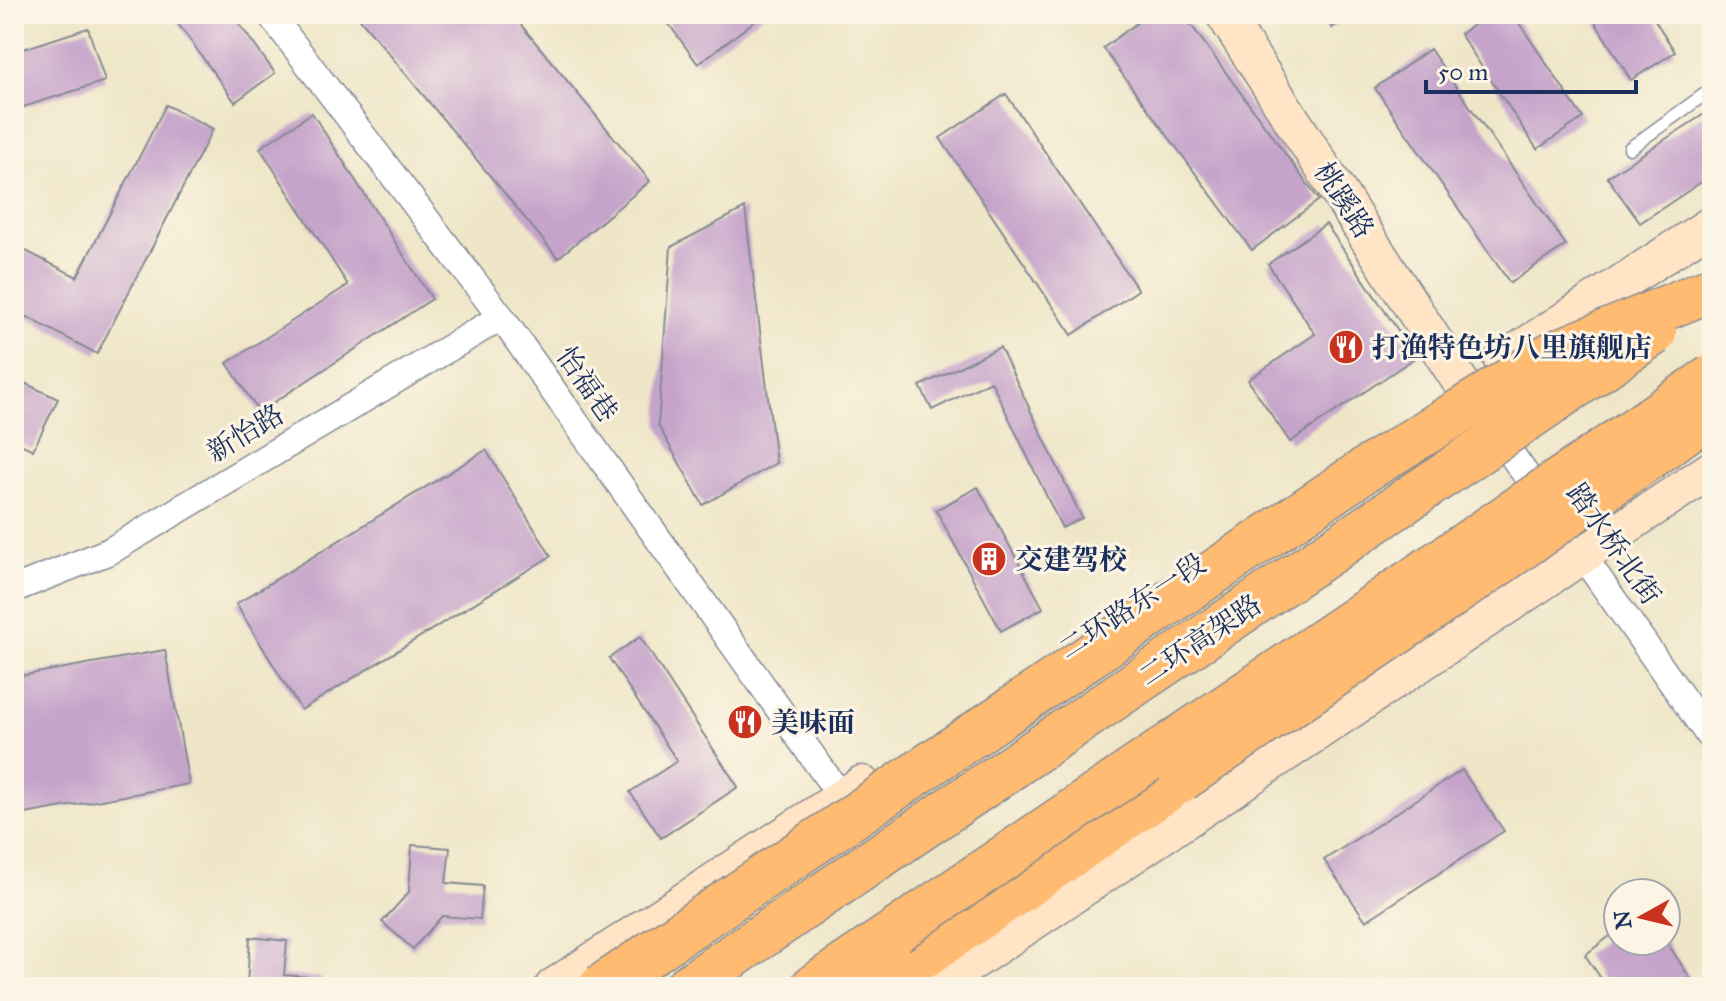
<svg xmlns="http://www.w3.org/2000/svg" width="1726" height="1001" font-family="'IM FELL Great Primer','Noto Serif SC',serif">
	<rect width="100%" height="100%" fill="#fcf5e5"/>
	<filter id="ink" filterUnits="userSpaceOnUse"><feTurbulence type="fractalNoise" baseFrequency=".0125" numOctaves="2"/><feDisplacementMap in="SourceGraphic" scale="16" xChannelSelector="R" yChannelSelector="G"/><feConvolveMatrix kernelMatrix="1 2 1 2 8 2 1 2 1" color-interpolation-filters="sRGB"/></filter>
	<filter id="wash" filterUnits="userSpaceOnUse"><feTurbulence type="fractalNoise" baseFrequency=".006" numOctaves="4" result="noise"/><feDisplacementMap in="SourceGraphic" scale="32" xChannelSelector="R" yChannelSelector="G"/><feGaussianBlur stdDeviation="1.8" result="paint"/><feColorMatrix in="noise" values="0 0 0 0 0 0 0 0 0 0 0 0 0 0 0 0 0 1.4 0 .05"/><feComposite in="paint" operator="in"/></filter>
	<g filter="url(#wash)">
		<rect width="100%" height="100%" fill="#efe6c8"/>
		<g id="blocks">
			<g fill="#c5a3ca">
				<path d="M171 14H232L275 73 235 102Z"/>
				<path d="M356 14H512L650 181 558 258Z"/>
				<path d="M666 14H764L698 64 663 16Z"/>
				<path d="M1149 14H1183L1319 200 1252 250 1103 48Z"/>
				<path d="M1321 14H1350L1332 28Z"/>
				<path d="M1490 14H1513L1583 118 1537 149 1460 34Z"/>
				<path d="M1590 14H1651L1675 52 1631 80Z"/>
				<path d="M88 28 105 81 14 110V52Z"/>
				<path d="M1430 49 1566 245 1510 283 1375 88Z"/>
				<path d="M1006 94 1138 290 1072 335 940 138Z"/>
				<path d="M166 105 213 129 97 354 14 310V245L77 277Z"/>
				<path d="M1712 109V175L1640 223 1607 177Z"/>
				<path d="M312 113 432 299 259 412 227 363 348 285 260 148Z"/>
				<path d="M745 208 776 463 703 505 658 425 671 247Z"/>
				<path d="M1326 224 1416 357 1290 442 1248 380 1315 334 1268 264Z"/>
				<path d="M1000 347 1082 518 1062 528 991 381 932 410 920 386Z"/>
				<path d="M14 378 58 399 33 450 14 441Z"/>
				<path d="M486 450 551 556 301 710 236 604Z"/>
				<path d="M978 487 1043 608 1001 631 936 510Z"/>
				<path d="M640 637 738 787 661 838 630 792 677 761 609 658Z"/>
				<path d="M165 650 189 784 14 816V677Z"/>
				<path d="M1462 770 1504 831 1366 921 1324 860Z"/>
				<path d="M412 845 450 848 446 883 483 886 480 919 442 916 413 949 382 922 409 892Z"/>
				<path d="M1618 930V941H1666L1696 987H1607L1585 955Z"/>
				<path d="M250 937 287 941 284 975 321 978 320 987H244L247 984Z"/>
			</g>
		</g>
	</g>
	<g filter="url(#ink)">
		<use href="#blocks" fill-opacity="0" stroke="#858a93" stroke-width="2"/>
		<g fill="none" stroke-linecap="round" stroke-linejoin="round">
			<defs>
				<path id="lane" d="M1630 148 1712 89"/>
				<g id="street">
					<path d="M270 14 501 317 842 798"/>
					<path d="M1710 14 1712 16"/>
					<path d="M1493 428 1712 740"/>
					<path d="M14 589 110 551 501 317"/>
				</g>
				<g id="secondary">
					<path d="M1224 14 1463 386"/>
					<path d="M1502 361 1712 224"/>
					<path d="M553 987 862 784"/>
					<path d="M935 987 1712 469"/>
				</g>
				<g id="highway">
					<path d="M687 987 858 871"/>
					<path d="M813 987 896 931"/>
					<path d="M878 987 1182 779"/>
				</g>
			</defs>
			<use href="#lane" stroke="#858a93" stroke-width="15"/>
			<use href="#street" stroke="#858a93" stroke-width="29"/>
			<use href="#secondary" stroke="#858a93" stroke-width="39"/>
			<use href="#highway" stroke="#858a93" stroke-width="47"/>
			<use href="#lane" stroke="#fff" stroke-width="12"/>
			<use href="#street" stroke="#fff" stroke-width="26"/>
			<use href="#secondary" stroke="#ffe4c6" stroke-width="36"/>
			<use href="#highway" stroke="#febb71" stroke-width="44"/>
			<defs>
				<g id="highway-bridge">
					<path d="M1182 779 1511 555 1712 413"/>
					<path d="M858 871 1654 333"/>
					<path d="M896 931 1712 377"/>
					<path d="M601 987 1365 470 1552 354 1712 289"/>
				</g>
			</defs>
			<use href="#highway-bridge" stroke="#858a93" stroke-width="47" stroke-linecap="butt"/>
			<use href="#highway-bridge" stroke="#febb71" stroke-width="44"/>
		</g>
	</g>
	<defs>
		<symbol id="restaurant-disc" viewBox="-11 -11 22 22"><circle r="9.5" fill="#c8321e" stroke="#fcf5e5"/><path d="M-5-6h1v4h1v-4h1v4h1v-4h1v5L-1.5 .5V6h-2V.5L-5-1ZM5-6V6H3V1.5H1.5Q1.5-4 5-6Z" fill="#fff"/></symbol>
		<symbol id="building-disc" viewBox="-11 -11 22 22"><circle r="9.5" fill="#c8321e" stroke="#fcf5e5"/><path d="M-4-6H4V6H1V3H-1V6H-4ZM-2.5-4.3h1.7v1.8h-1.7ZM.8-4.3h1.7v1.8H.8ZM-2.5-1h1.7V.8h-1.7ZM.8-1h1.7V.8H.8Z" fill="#fff"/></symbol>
	</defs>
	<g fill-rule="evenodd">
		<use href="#restaurant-disc" x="1326" y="327" width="40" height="40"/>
		<use href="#building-disc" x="969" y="539" width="40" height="40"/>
		<use href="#restaurant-disc" x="725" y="702" width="40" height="40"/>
	</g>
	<g text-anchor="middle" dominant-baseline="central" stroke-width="6" stroke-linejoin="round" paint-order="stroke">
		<g font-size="28" fill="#1b2f5e" stroke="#fcf5e5">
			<text transform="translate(1344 200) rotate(57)">桃蹊路</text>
			<text transform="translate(587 384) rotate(55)">怡福巷</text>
			<text transform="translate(245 433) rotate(-31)">新怡路</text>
			<text transform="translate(1614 544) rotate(55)">踏水桥北街</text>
			<text transform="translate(1132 606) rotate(-33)">二环路东一段</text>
			<text transform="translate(1200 640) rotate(-34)">二环高架路</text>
		</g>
		<g font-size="28" font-weight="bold" fill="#1b2f5e" stroke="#fcf5e5" text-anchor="start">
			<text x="1372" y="347">打渔特色坊八里旗舰店</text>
			<text x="1015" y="559">交建驾校</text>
			<text x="771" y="722">美味面</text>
		</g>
	</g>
	<rect width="1726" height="1001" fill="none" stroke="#fcf5e5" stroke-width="48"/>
	<g transform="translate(1642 917) rotate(262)"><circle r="38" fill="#fcf5e5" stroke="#a2a6af" stroke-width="2"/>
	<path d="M0-6L14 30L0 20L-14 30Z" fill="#c8321e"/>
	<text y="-12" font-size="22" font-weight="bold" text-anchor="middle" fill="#1b2f5e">N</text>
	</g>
	<path d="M1426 80v12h210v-12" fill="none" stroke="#1b2f5e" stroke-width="4"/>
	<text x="1438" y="80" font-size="24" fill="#1b2f5e" stroke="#fcf5e5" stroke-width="6" paint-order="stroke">50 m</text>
</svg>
